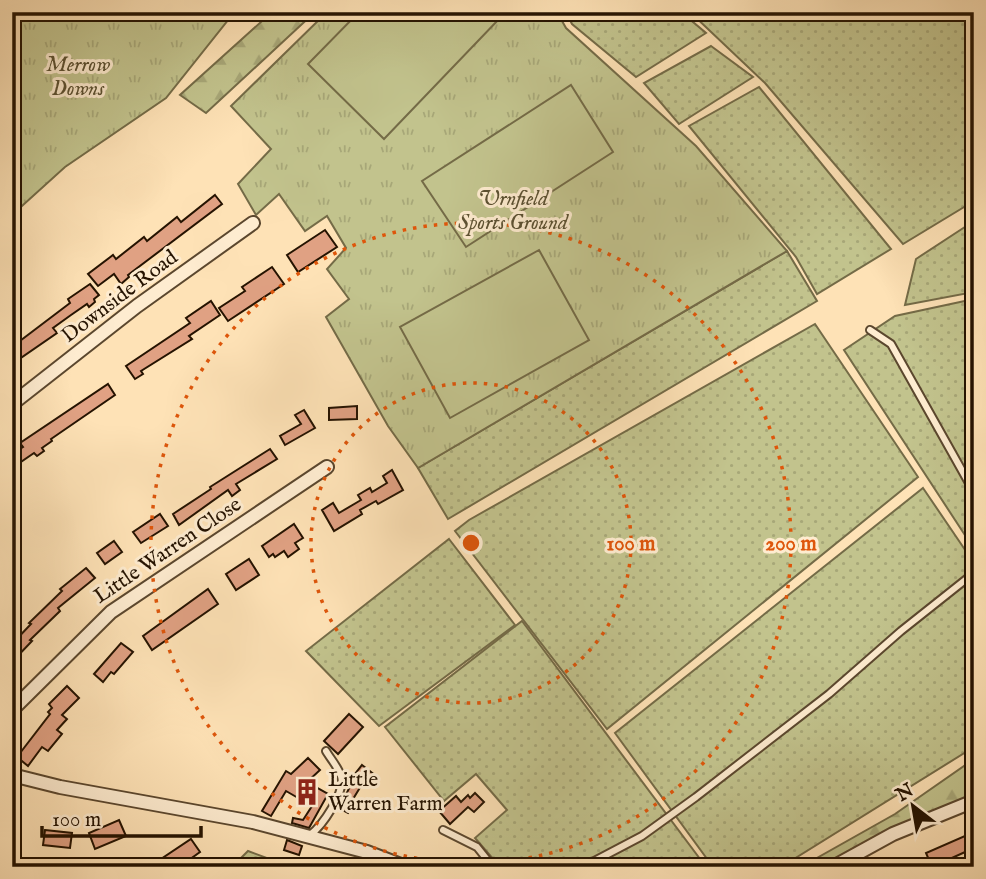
<svg xmlns="http://www.w3.org/2000/svg" width="986" height="879" font-family="'IM FELL English',serif">
	<defs>
		<pattern id="grass-dots" width="8" height="8" patternUnits="userSpaceOnUse" patternTransform="scale(1.75)"><rect width="8" height="8" fill="#c2c38d"/><path d="M2 2h.1M6 6h.1" fill="none" stroke="#a7a778" stroke-width="1.8" stroke-linecap="round"/></pattern>
		<pattern id="forest-firs" width="22" height="20" patternUnits="userSpaceOnUse" patternTransform="scale(1.75)"><rect width="22" height="20" fill="#c2c38d"/><path d="M5 1l3.5 6h-7zM16 11l3.5 6h-7z" fill="#a7a778"/></pattern>
		<pattern id="park-tufts" width="24" height="20" patternUnits="userSpaceOnUse" patternTransform="scale(1.75)"><rect width="24" height="20" fill="#c2c38d"/><path d="M3 7l-1-3M5 7V3M7 7l1-3M15 17l-1-3M17 17v-4M19 17l1-3" fill="none" stroke="#a7a778"/></pattern>
	</defs>
	<rect width="100%" height="100%" fill="#fee2b6"/>
	<filter id="stains"><feTurbulence type="fractalNoise" baseFrequency=".00286" numOctaves="4"/><feColorMatrix values="0 0 0 0 .2 0 0 0 0 .09 0 0 0 0 .02 0 0 0 .5 -.17"/></filter>
	<radialGradient id="worn" r=".72"><stop offset=".6" stop-color="#630" stop-opacity="0"/><stop offset="1" stop-color="#630" stop-opacity=".3"/></radialGradient>
	<g fill="url(#grass-dots)" stroke="#746b47" stroke-width="2">
		<path d="M566 12H681L706 33 636 77 572 24Z"/>
		<path d="M690 12H974V201L903 244 765 83Z"/>
		<path d="M711 46 753 77 679 124 644 83Z"/>
		<path d="M759 87 891 249 817 294 796 257 689 126Z"/>
		<path d="M974 221V292L905 305 916 259Z"/>
		<path d="M787 251 817 301 448 519 418 468Z"/>
		<path d="M974 299V549L844 350 895 316Z"/>
		<path d="M815 324 918 477 607 729 455 531 469 520Z"/>
		<path d="M923 488 974 563V747L781 867H713L615 733Z"/>
		<path d="M449 539 515 625 379 726 306 651Z"/>
		<path d="M522 621 706 867H500L475 838 507 810 476 774 444 801 385 727Z"/>
		<path d="M248 851 291 867H232Z"/>
	</g>
	<g fill="url(#forest-firs)" stroke="#746b47" stroke-width="2">
		<path d="M272 12H315L206 113 180 95Z"/>
		<path d="M974 759V796L891 830 823 867H801L895 814Z"/>
	</g>
	<g fill="url(#park-tufts)" stroke="#746b47" stroke-width="2">
		<path d="M12 12H237L229 19 166 98 65 167 12 215Z"/>
		<path d="M327 12H557L566 28 696 146 787 251 418 468 388 426 326 317 349 299 327 269 346 248 327 216 305 231 279 194 256 215 238 184 271 149 231 106Z"/>
	</g>
	<g fill="#c2c38d" stroke="#746b47" stroke-width="2">
		<path d="M359 12H494L500 18 384 139 308 64Z"/>
		<path d="M571 85 613 152 466 247 422 181Z"/>
		<path d="M539 250 589 340 450 418 400 327Z"/>
	</g>
	<g fill="#e0a183" stroke="#251301" stroke-width="2">
		<path d="M215 195 222 204 128 275 129 277 121 284 114 274 98 286 88 274 113 255 116 259 144 237 147 241 177 217 181 222Z"/>
		<path d="M325 230 337 247 298 272 287 255Z"/>
		<path d="M272 267 284 284 228 321 219 308 245 291 242 287Z"/>
		<path d="M90 284 99 295 94 299 95 302 89 307 87 304 71 315 53 328 57 333 12 364V347L70 303 68 299Z"/>
		<path d="M211 301 220 315 189 336 192 339 141 371 143 374 135 379 126 366 190 323 186 318Z"/>
		<path d="M108 384 115 395 51 439 52 441 42 448 44 451 37 456 34 453 12 468V454L23 447 20 443Z"/>
		<path d="M357 406V419L329 420V408Z"/>
		<path d="M304 410 315 428 285 445 280 436 301 424 295 415Z"/>
		<path d="M270 449 277 459 236 484 240 490 232 496 228 490 179 525 173 514 211 489 210 487Z"/>
		<path d="M392 470 403 490 378 504 376 501 360 510 362 514 334 531 322 510 333 503 339 513 361 500 358 495 370 488 372 492 387 483 383 476Z"/>
		<path d="M160 514 168 526 141 543 133 532Z"/>
		<path d="M294 524 303 538 295 543 299 549 288 557 284 551 275 557 273 554 269 557 262 546Z"/>
		<path d="M114 541 122 552 105 564 97 553Z"/>
		<path d="M249 559 259 575 236 590 226 574Z"/>
		<path d="M86 568 95 578 58 608 60 611 30 640 32 641 12 662V644L31 624 29 623 62 591 60 589Z"/>
		<path d="M208 589 218 604 152 650 143 636Z"/>
		<path d="M121 643 133 652 114 674 111 672 103 682 94 674Z"/>
		<path d="M67 686 79 698 62 715 67 719 57 730 62 734 48 751 42 747 28 766 17 757 50 714 48 712 52 708 49 704Z"/>
		<path d="M349 714 363 727 338 754 324 741Z"/>
		<path d="M308 758 320 770 307 782 328 794 309 828 292 823 293 818 303 820 312 806 286 791 271 816 262 811 286 771 291 774Z"/>
		<path d="M362 765 376 776 369 785 364 781 350 804 353 806 348 813 339 808 356 775 355 774Z"/>
		<path d="M475 793 484 802 474 812 468 807 450 824 439 811 456 796 461 802 468 795 470 798Z"/>
		<path d="M119 820 126 836 95 849 89 833Z"/>
		<path d="M45 830 72 833 70 848 43 845Z"/>
		<path d="M974 832V848L932 867 926 853Z"/>
		<path d="M191 839 200 852 179 867H167L161 859Z"/>
		<path d="M287 840 302 846 299 855 284 850Z"/>
	</g>
	<g fill="none" stroke-linecap="round" stroke-linejoin="round">
		<defs>
			<g id="lane">
				<path d="M870 330 891 344 974 492"/>
				<path d="M443 830 477 847 493 867"/>
				<path d="M310 835C322 826 346 792 341 776 338 767 330 758 326 751"/>
				<path d="M583 867 642 836 696 797 829 694 901 631 974 573"/>
			</g>
			<g id="street">
				<path d="M12 404 137 306 253 223"/>
				<path d="M12 710 111 612 327 467"/>
				<path d="M12 775 60 787 253 822 367 852 406 867"/>
				<path d="M833 867 893 834 974 801"/>
			</g>
		</defs>
		<use href="#lane" stroke="#5b472e" stroke-width="10"/>
		<use href="#street" stroke="#5b472e" stroke-width="16"/>
		<use href="#lane" stroke="#feecd0" stroke-width="6"/>
		<use href="#street" stroke="#feecd0" stroke-width="12"/>
	</g>
	<g fill="none" stroke="#de560b" stroke-width="3.5" stroke-dasharray="3.5 7">
		<circle cx="471" cy="543" r="160"/>
		<circle cx="471" cy="543" r="320"/>
	</g>
	<defs>
		<symbol id="building-bare" viewBox="-9 -9 18 18"><path d="M-4-6H4V6H1V3H-1V6H-4ZM-2.5-4.3h1.7v1.8h-1.7ZM.8-4.3h1.7v1.8H.8ZM-2.5-1h1.7V.8h-1.7ZM.8-1h1.7V.8H.8Z" fill="#8f2418" stroke="#feecd0" stroke-width="2.5" paint-order="stroke"/></symbol>
	</defs>
	<g fill-rule="evenodd">
		<use href="#building-bare" x="288" y="773" width="38" height="38"/>
	</g>
	<g text-anchor="middle" dominant-baseline="central" stroke-width="6" stroke-linejoin="round" paint-order="stroke">
		<g font-size="21" font-style="italic" fill="#5c5132" stroke="#feecd0">
			<text x="78" y="65">Merrow<tspan x="78" dy="24">Downs</tspan></text>
			<text x="513" y="199">Urnfield<tspan x="513" dy="24">Sports Ground</tspan></text>
		</g>
		<g font-size="21" fill="#251301" stroke="#feecd0">
			<text transform="translate(120 297) rotate(-37)">Downside Road</text>
			<text transform="translate(168 551) rotate(-34)">Little Warren Close</text>
		</g>
		<g font-size="21" fill="#251301" stroke="#feecd0" text-anchor="start">
			<text x="328" y="780">Little<tspan x="328" dy="24">Warren Farm</tspan></text>
		</g>
	</g>
	<circle cx="471" cy="543" r="10" fill="#de560b" stroke="#feecd0" stroke-width="3.5"/>
	<g font-size="21" text-anchor="middle" font-weight="bold" fill="#de560b" stroke="#feecd0" stroke-width="6" stroke-linejoin="round" paint-order="stroke">
		<text x="631" y="550">100 m</text>
		<text x="791" y="550">200 m</text>
	</g>
	<rect width="986" height="879" fill="none" stroke="#fee2b6" stroke-width="42"/>
	<rect x="14" y="14" width="958" height="851" fill="none" stroke="#251301" stroke-width="3.5"/>
	<rect x="21" y="21" width="944" height="837" fill="none" stroke="#251301" stroke-width="2"/>
	<g transform="translate(913 806) rotate(329)" stroke="#feecd0" stroke-width="5" paint-order="stroke">
	<path d="M0-5L12 26L0 18L-12 26Z" fill="#251301"/>
	<text y="-10" font-size="19" font-weight="bold" text-anchor="middle" fill="#251301">N</text>
	</g>
	<path d="M42 826v10h159v-10" fill="none" stroke="#251301" stroke-width="3.5"/>
	<text x="52" y="826" font-size="21" fill="#251301" stroke="#feecd0" stroke-width="5" paint-order="stroke">100 m</text>
	<rect width="100%" height="100%" filter="url(#stains)"/>
	<rect width="100%" height="100%" fill="url(#worn)"/>
</svg>
